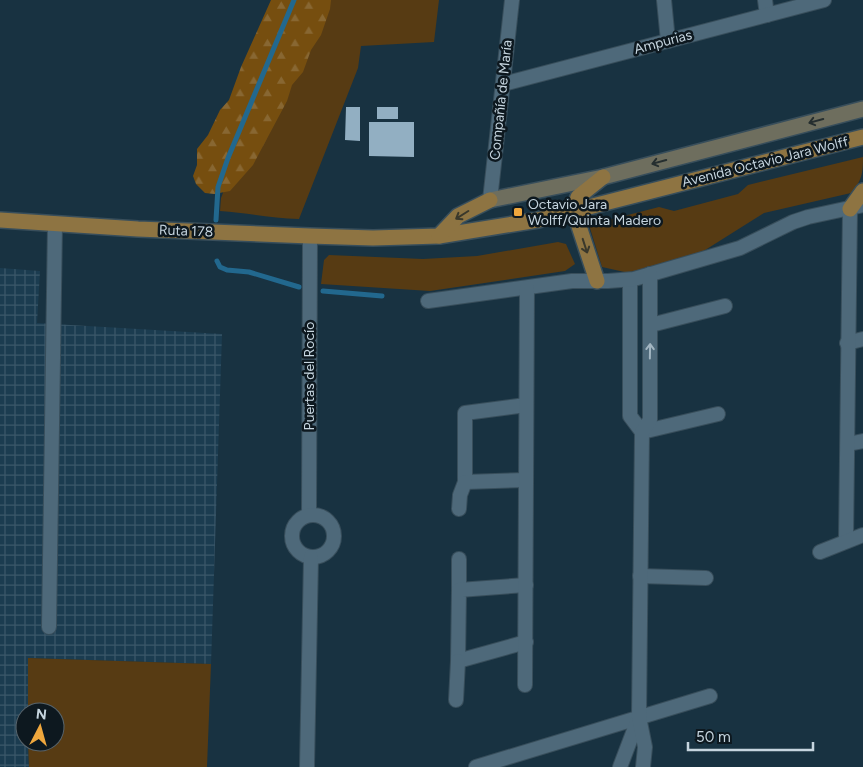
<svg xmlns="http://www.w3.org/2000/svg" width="863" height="767" font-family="Figtree,sans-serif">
	<defs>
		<pattern id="industrial-grid" width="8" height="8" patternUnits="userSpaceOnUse" patternTransform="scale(1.25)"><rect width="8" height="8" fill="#1b3c50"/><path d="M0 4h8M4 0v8" fill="none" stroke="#3b5769"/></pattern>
		<pattern id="forest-firs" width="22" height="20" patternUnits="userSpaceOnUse" patternTransform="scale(1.25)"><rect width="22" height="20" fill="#764e0f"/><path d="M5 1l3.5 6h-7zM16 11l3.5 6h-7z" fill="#886732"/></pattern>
	</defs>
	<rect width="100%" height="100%" fill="#183241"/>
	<path fill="url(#industrial-grid)" d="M0 268 40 271 37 323 222 334 211 664 28 658V712H25V742H28L29 767H0Z"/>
	<g fill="#573b13">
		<path d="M305 0H439L434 42 361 46 358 68 299 219C272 218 247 213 220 211L221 198 253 115Z"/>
		<path d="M863 157C863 173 862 181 851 193L764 213 702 252 629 273 602 267 589 225 659 207 674 211 738 194 748 185Z"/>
		<path d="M558 242 566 244 575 264 565 271 430 291 321 284 324 260 329 255 423 259 477 256Z"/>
		<path d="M28 658 211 664 207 767H29L28 742H55V712H28Z"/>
	</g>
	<path fill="url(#forest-firs)" d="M271 0H331L330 9 321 35 311 50 303 72 292 85 287 101 253 165 230 191 214 194 205 193 196 184 193 176 197 165V149L208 135 220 110 229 100 241 67Z"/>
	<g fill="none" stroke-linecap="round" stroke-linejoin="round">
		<g stroke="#22688e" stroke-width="5">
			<path d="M216 220 218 187 228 158 294 0"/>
			<path d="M217 261 220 267 227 270 249 272 299 287"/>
			<path d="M323 291 382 296"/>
		</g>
	</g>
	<g fill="#92afc2">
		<path d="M346 107H360V141L345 140Z"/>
		<rect x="377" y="107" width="21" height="12"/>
		<path d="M369 122H414V157L369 156Z"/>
	</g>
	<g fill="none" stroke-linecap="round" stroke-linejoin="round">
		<defs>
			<g id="street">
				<path d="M664 0 668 41"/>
				<path d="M765 0 767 15"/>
				<path d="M503 84 824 0"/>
				<path d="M490 200 512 0"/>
				<path d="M630 280V416L642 432"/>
				<path d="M428 301 572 281H608L634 279 740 248 793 222 808 217 863 205"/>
				<path d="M651 325 725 306"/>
				<path d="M847 343 863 339"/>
				<path d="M642 432 718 414"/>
				<path d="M848 444 863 441"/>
				<path d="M526 480 465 482V413L526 405"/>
				<path d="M459 509 460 495 465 482"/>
				<path d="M309 515 310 236"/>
				<circle cx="313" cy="536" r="21"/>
				<path d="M846 541C848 430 848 319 850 209"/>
				<path d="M820 552 863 535"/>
				<path d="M459 559V590"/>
				<path d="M640 576 706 578"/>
				<path d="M49 627 55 224"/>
				<path d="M526 642 458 661 459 590 526 585"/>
				<path d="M525 685 527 288"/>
				<path d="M456 700 458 661"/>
				<path d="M307 767 311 557"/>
				<path d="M476 767 710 696"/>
				<path d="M620 767 639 717"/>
				<path d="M643 767 645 747 639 717 642 432 650 420V274"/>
			</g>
			<path id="secondary" d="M490 200 603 177 863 109"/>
			<g id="primary">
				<path d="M850 209 863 191"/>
				<path d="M0 220 138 229 310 236 373 238 439 236 538 220 863 137"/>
				<path d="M439 236 458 216 490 200"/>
				<path d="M597 281 574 211 578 197 603 177"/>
			</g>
		</defs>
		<use href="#street" stroke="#384e5b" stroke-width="16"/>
		<use href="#secondary" stroke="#384e5b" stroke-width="18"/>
		<use href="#primary" stroke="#384e5b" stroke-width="18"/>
		<use href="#street" stroke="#4e697a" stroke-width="14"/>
		<use href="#secondary" stroke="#6e6e5e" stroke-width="15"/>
		<use href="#primary" stroke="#8e7442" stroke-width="15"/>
	</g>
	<defs><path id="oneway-shaft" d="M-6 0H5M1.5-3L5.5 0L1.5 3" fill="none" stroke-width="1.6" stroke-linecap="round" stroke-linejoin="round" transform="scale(1.25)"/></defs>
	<g stroke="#252e2f">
		<use href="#oneway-shaft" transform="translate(816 121) rotate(165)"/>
		<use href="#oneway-shaft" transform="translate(659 162) rotate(165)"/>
	</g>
	<g stroke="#3a382b">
		<use href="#oneway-shaft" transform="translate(462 215) rotate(148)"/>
		<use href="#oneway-shaft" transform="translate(585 246) rotate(72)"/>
	</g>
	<use stroke="#a2b5c1" href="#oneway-shaft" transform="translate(650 351) rotate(-89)"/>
	<rect fill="#efa73d" stroke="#0d181f" stroke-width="2" x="513" y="207" width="10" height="10" rx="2.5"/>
	<g text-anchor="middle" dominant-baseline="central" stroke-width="5" stroke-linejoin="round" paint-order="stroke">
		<g font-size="14" fill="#c6d5df" stroke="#0d181f">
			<text transform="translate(663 42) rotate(-15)">Ampurias</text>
			<text transform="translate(501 100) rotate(-84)">Compañía de María</text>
			<text transform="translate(765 162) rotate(-14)">Avenida Octavio Jara Wolff</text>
			<text transform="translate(186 231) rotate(2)">Ruta 178</text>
			<text transform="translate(309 376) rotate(-90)">Puertas del Rocío</text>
		</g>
		<g font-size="14" fill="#c6d5df" stroke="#0d181f" text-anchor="start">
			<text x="528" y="204">Octavio Jara<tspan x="528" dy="16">Wolff/Quinta Madero</tspan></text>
		</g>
	</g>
	<g transform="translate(40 727) rotate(6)"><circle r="24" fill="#0d181f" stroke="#57646c"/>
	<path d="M0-4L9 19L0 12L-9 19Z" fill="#efa73d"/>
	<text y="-8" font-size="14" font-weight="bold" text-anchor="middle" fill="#c6d5df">N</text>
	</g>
	<path d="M688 742v8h125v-8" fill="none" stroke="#c6d5df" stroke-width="2.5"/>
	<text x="696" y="742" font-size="15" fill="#c6d5df" stroke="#0d181f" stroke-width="4" paint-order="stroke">50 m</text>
</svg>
